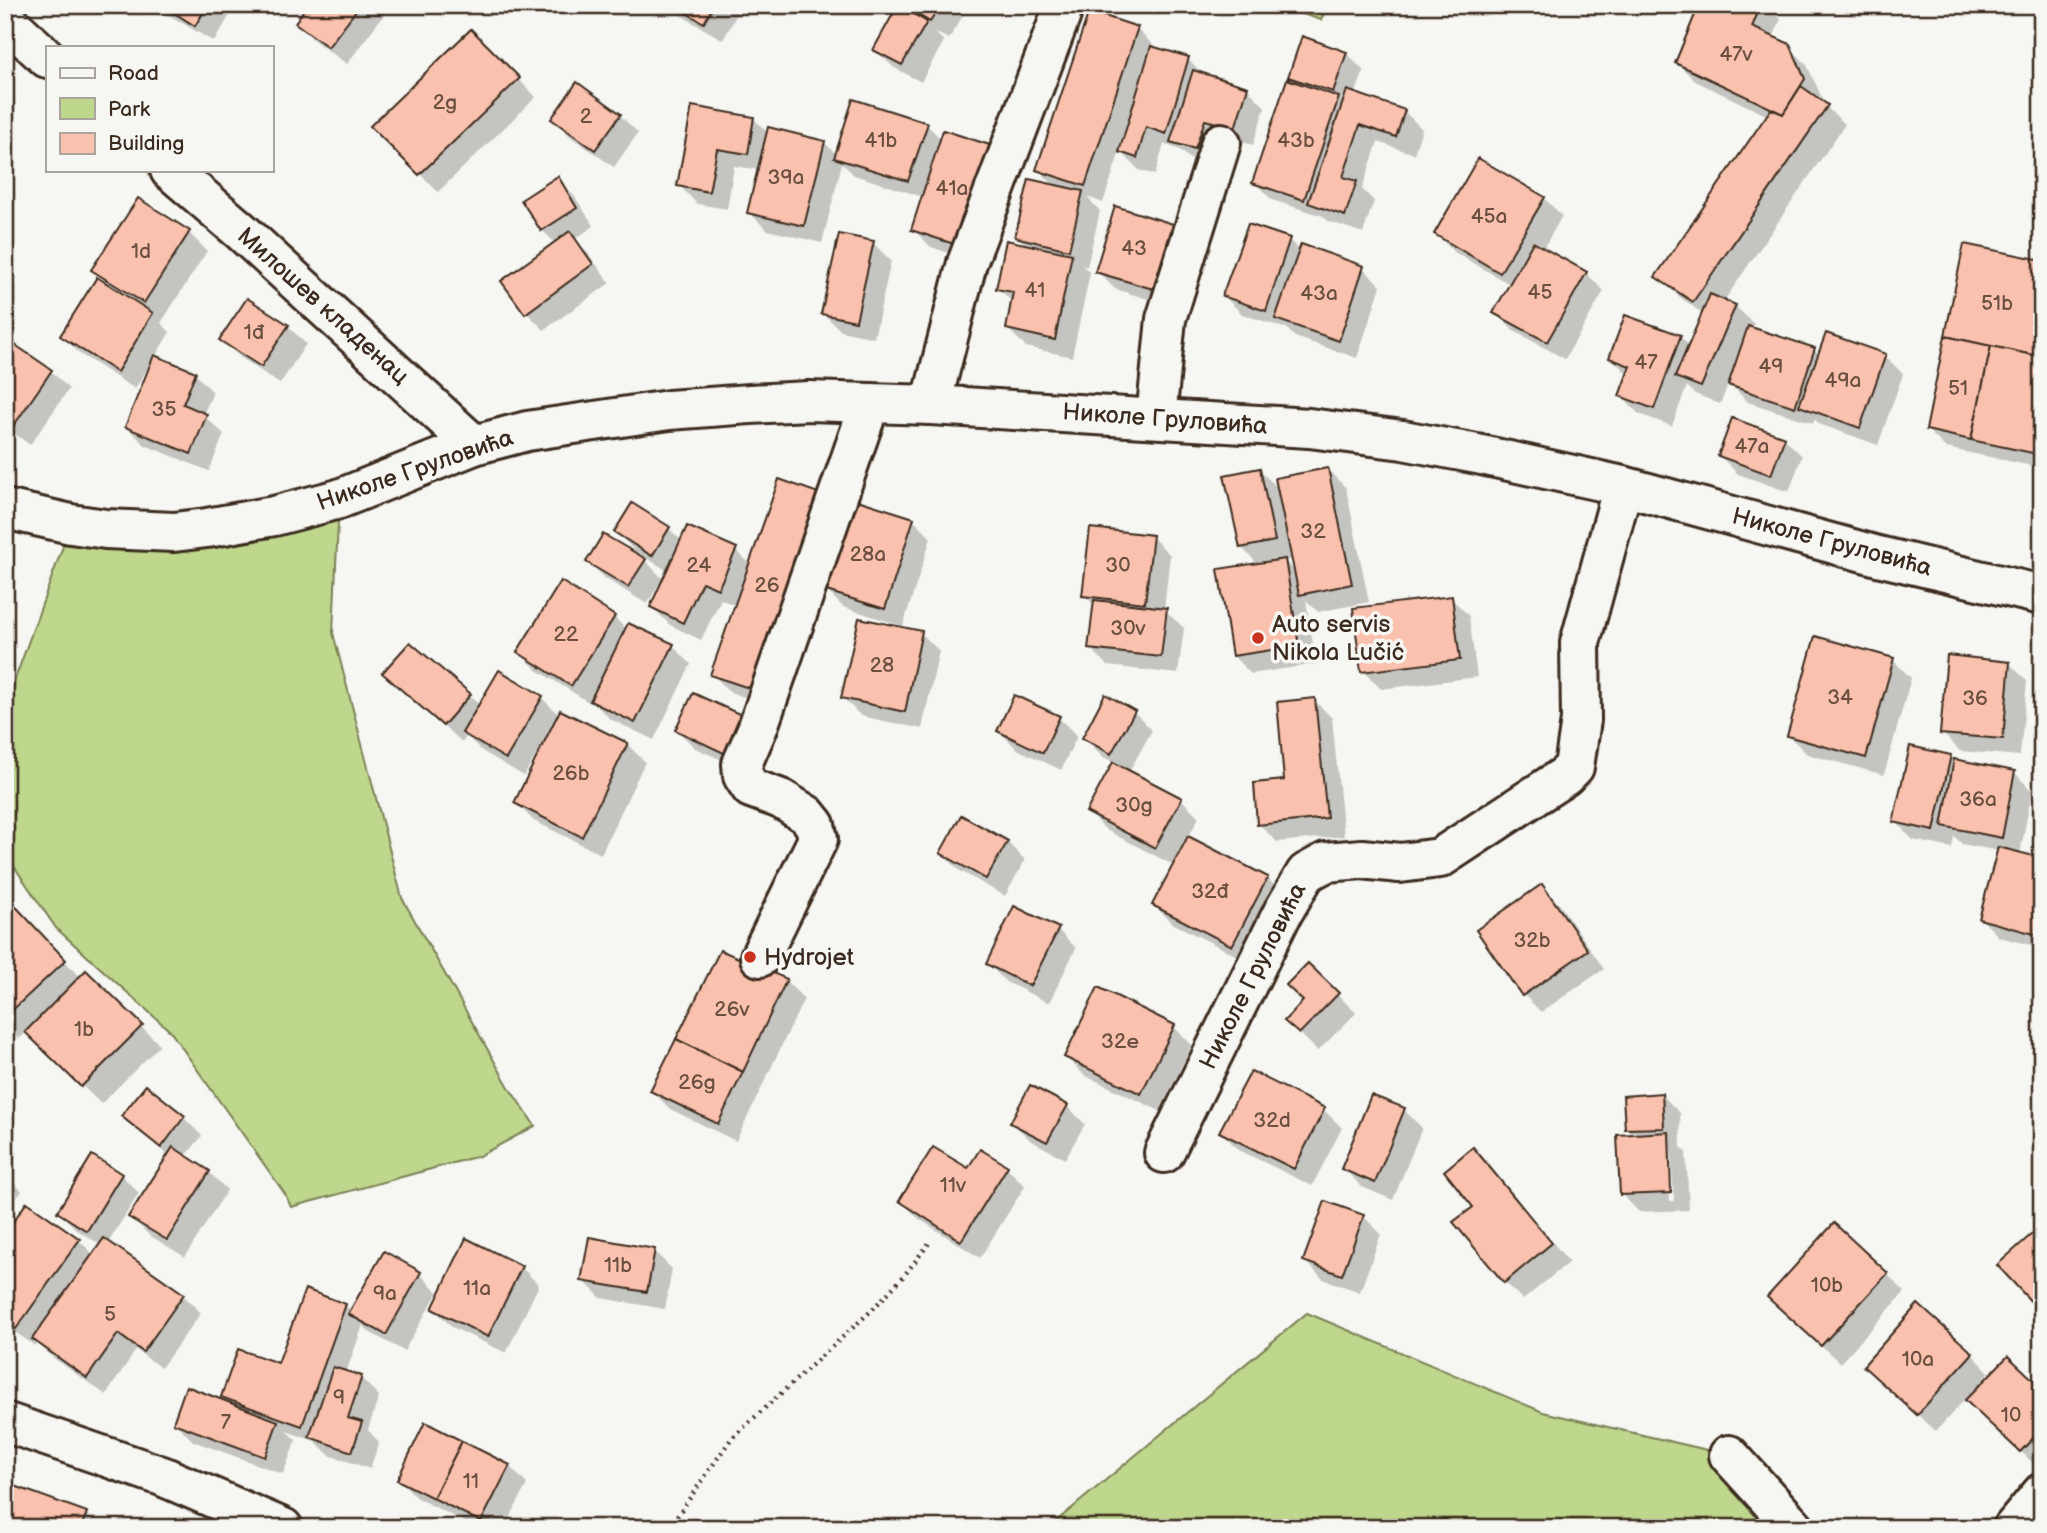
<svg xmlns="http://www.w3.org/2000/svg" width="2047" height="1533" font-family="'Balsamiq Sans',sans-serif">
	<rect width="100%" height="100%" fill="#f6f6f2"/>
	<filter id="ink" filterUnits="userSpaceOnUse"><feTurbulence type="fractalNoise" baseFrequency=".0143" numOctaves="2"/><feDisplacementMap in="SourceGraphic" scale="14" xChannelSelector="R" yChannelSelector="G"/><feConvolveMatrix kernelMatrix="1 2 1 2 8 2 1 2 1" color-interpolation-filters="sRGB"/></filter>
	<g filter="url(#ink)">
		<g fill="#bed78d" stroke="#7c8056" stroke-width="2">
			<path d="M1276 5H1328L1321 20Z"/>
			<path d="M339 499 333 633 402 898 510 1089 535 1126 479 1156 291 1207 285 1194 170 1031 56 928 5 853V707L71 524Z"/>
			<path d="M1307 1313 1543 1412 1729 1455 1795 1528H1048Z"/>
		</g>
		<g fill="#0003" fill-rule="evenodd">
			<path d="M90 5H112L105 15Z"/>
			<path d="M152 5H236L214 42Z"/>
			<path d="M310 5H391L347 64 315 41 297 23Z"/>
			<path d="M663 5H742L723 40Z"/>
			<path d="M903 5H969L949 39 934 32 944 41 921 82 893 67 875 49 913 15Z"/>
			<path d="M1701 5H1767L1781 19 1773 38 1789 46 1807 65 1822 98 1820 101 1845 124 1724 301 1735 306 1754 324 1752 329 1814 350 1820 355 1885 356 1903 374 1878 445 1819 424 1815 419 1813 423 1748 402 1729 383 1720 404 1695 394 1687 386 1672 426 1639 414 1621 396 1629 375 1611 358 1626 317 1680 337 1690 346 1703 314 1676 294 1658 276 1768 116 1695 81 1677 63Z"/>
			<path d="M1137 29 1155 47 1154 49 1188 59 1204 75 1247 88 1265 107 1253 145 1223 136 1213 166 1190 159 1180 150 1164 144 1155 175 1139 170 1120 151 1103 203 1087 197 1100 211 1087 267 1082 265 1090 273 1072 357 1026 347 1008 329 1013 303 998 288 1027 246 1017 236 1055 187 1038 169Z"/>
			<path d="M471 31 536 97 438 192 373 126Z"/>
			<path d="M1346 53 1364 71 1355 95 1404 111 1422 129 1414 154 1378 142 1362 189 1374 201 1363 233 1328 221 1323 216 1272 200 1254 182 1300 86 1291 76Z"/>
			<path d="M693 108 753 118 769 134 824 142 837 155 927 125 942 140 978 263 931 247 913 229 923 197 854 175 842 163 822 243 767 230 749 212 760 170 734 166 727 209 697 204 679 185Z"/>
			<path d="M620 115 638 133 614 167 571 137 553 119Z"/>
			<path d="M557 179 575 197 594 226 575 239 587 252 610 283 544 330 526 312 556 244 542 230Z"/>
			<path d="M1544 198 1562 216 1543 249 1586 273 1604 291 1565 359 1514 331 1496 313 1511 285 1454 252 1436 234Z"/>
			<path d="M139 200 189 233 207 251 161 323 170 332 155 357 195 374 213 392 203 415 224 434 209 471 145 445 127 427 150 364 135 389 80 354 62 336 108 284 94 270Z"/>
			<path d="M1172 226 1190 244 1171 306 1115 289 1097 271Z"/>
			<path d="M1289 240 1300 251 1363 268 1381 286 1357 358 1295 337 1285 327 1284 328 1242 314 1224 296Z"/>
			<path d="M873 243 891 261 874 338 841 331 823 313Z"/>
			<path d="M1966 246 2042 262V468L1946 448 1927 430Z"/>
			<path d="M288 326 306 344 280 384 240 357 222 340Z"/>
			<path d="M5 340 51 371 69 389 30 445 5 427Z"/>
			<path d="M1784 438 1802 456 1789 492 1738 474 1720 456Z"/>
			<path d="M1259 470 1280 490 1328 470 1346 488 1369 602 1318 612 1306 600 1316 664 1251 674 1233 656 1259 565 1241 547ZM1293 559 1296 572 1284 561Z"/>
			<path d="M633 506 669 529 682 541 736 550 751 565 773 707 730 692 712 674 736 606 721 599 701 640 670 625 652 607 663 582 661 581 647 604 606 579 588 561 640 556 616 532ZM640 554 668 571 664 580 640 555Z"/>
			<path d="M913 519 931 538 903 626 843 607 825 589Z"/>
			<path d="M1152 537 1170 555 1164 610 1184 628 1178 674 1108 666 1090 648 1095 606 1084 595Z"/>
			<path d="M1451 598 1469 616 1477 677 1381 689 1363 671Z"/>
			<path d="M614 617 627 630 673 646 691 664 654 740 610 719 591 700 590 703 537 670 519 652Z"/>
			<path d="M921 633 939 651 922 729 861 716 843 698Z"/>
			<path d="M1893 660 1911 678 1884 775 1807 754 1789 736Z"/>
			<path d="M2009 663 2027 681 2020 756 1960 751 1942 733Z"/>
			<path d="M403 690 470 695 480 706 541 697 559 715 627 744 645 762 601 854 534 821 516 803 540 754 537 753 524 776 482 751 467 736 462 742Z"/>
			<path d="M693 695 747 771 695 748 677 730Z"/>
			<path d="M1015 697 1059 718 1077 736 1061 770 1017 749 999 731Z"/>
			<path d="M1314 700 1332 718 1344 836 1277 842 1259 824 1286 781Z"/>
			<path d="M1134 712 1152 730 1129 772 1181 799 1199 817 1188 838 1267 878 1285 896 1251 963 1172 923 1154 905 1175 866 1106 830 1088 812 1115 763 1102 756 1084 737Z"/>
			<path d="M1950 757 1954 761 2014 772 2032 791 2020 854 2042 860V948L1999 937 1981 919 1999 851 1962 844 1954 836 1952 848 1913 840 1895 821Z"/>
			<path d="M1007 842 1025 860 1005 896 960 871 942 853Z"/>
			<path d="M1542 887 1560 905 1604 969 1541 1012 1523 994Z"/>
			<path d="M5 897 81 978 86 973 160 1045 101 1104 27 1032 19 1039 5 1026Z"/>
			<path d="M1058 930 1076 948 1049 1003 1006 982 988 964Z"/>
			<path d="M1308 965 1356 1013 1318 1051 1286 1020 1305 1001Z"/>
			<path d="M786 981 804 999 736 1141 670 1109 652 1091Z"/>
			<path d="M1174 1027 1192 1045 1160 1111 1084 1075 1066 1057Z"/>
			<path d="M1252 1073 1324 1110 1342 1128 1312 1186 1239 1150 1221 1132Z"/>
			<path d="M146 1087 184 1118 202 1136 185 1157 209 1172 227 1190 185 1257 149 1235 131 1217 169 1156 123 1116Z"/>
			<path d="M1662 1095 1680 1113 1681 1147 1686 1151 1689 1210 1639 1212 1621 1194 1633 1135 1627 1129ZM1668 1150H1671L1674 1201H1670Z"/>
			<path d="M1372 1097 1404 1110 1422 1128 1393 1200 1362 1187 1344 1169Z"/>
			<path d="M1067 1106 1085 1124 1065 1159 1030 1140 1012 1122Z"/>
			<path d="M1472 1149 1490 1167 1569 1262 1523 1300 1505 1282 1456 1223 1475 1207Z"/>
			<path d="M1007 1168 1025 1186 980 1258 919 1219 901 1201 968 1170Z"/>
			<path d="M5 1174 22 1191 5 1213Z"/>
			<path d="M121 1175 139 1193 108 1243 183 1295 201 1313 161 1368 136 1350 106 1395 52 1357 37 1342 35 1346 5 1325V1236L28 1204 79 1240 94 1255 101 1245 77 1230 59 1212Z"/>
			<path d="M1363 1216 1381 1234 1360 1292 1323 1279 1305 1261Z"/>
			<path d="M654 1251 672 1269 665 1309 601 1298 583 1280Z"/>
			<path d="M521 1267 539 1285 506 1353 452 1327 434 1309Z"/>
			<path d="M420 1274 438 1292 404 1351 369 1332 363 1325 346 1373 361 1378 379 1396 368 1430 379 1442 370 1469 329 1455 315 1441 286 1431 296 1440 283 1474 193 1441 175 1423 231 1405 223 1397 279 1365 345 1305 352 1312Z"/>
			<path d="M1887 1274 1905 1292 1840 1363 1787 1315Z"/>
			<path d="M1972 1354 1989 1372 1978 1385 1980 1387 2042 1390V1466L2039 1469 1966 1398 1936 1431 1883 1384Z"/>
			<path d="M509 1466 527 1484 505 1528H477L417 1498 399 1479Z"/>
			<path d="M86 1513 100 1528H5Z"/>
		</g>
		<g fill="#fac2ae" stroke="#3b2a1e" stroke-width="2">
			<path d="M162 5H208L195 26Z"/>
			<path d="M307 5H360L328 47 295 23Z"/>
			<path d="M672 5H714L704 23Z"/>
			<path d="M898 5 927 22 902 65 873 50Z"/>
			<path d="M902 5H941L930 22Z"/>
			<path d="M1699 5H1761L1752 27 1790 44 1805 79 1783 114 1675 63Z"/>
			<path d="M1089 11 1138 27 1085 186 1036 170Z"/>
			<path d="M471 29 520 78 419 175 370 126Z"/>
			<path d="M1302 36 1347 52 1333 92 1288 77Z"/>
			<path d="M1151 46 1189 57 1166 134 1146 127 1137 158 1119 152Z"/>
			<path d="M1193 70 1248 87 1235 128 1205 120 1195 149 1170 142Z"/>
			<path d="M1287 79 1339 97 1304 200 1252 183Z"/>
			<path d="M577 82 621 114 595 150 551 119Z"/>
			<path d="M1801 86 1828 105 1693 302 1655 277 1771 109 1783 114Z"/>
			<path d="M1347 90 1405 110 1396 137 1360 125 1343 177 1357 181 1345 216 1308 203Z"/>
			<path d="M853 99 928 123 908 181 834 158Z"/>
			<path d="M692 106 754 117 748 154 717 149 709 192 677 186Z"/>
			<path d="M768 127 825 141 804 226 747 213Z"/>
			<path d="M943 130 993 146 960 246 911 230Z"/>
			<path d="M1478 158 1545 197 1500 273 1434 234Z"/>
			<path d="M558 176 577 208 541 231 521 200Z"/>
			<path d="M1029 179 1083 191 1069 250 1015 237Z"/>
			<path d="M138 198 190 231 144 303 91 270Z"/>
			<path d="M1115 206 1173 224 1153 289 1095 272Z"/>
			<path d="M1248 224 1290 238 1266 311 1222 296Z"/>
			<path d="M570 231 593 264 525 314 501 281Z"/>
			<path d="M839 234 874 241 856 321 821 314Z"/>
			<path d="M1006 240 1072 254 1055 340 1006 329 1013 292 996 289Z"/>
			<path d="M1533 242 1587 272 1547 342 1493 313Z"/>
			<path d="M1301 244 1364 266 1339 341 1275 319Z"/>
			<path d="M1964 244 2042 260 2040 307H2042V357L1945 336Z"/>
			<path d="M97 277 153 313 117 372 60 336Z"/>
			<path d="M1710 294 1736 305 1701 387 1675 377Z"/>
			<path d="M247 298 289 325 261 367 219 340Z"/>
			<path d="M1625 315 1681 335 1654 409 1619 396 1630 366 1609 358Z"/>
			<path d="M1748 326 1815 348 1795 407 1728 385Z"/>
			<path d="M1826 333 1886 354 1860 428 1799 406Z"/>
			<path d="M1945 336 1991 346 1971 440 1926 430Z"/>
			<path d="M5 338 52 370 12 428 5 424Z"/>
			<path d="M1991 346 2042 357V455L1971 440Z"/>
			<path d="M154 355 196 372 183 404 207 414 191 454 125 427Z"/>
			<path d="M1732 418 1785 437 1771 475 1718 456Z"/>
			<path d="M1260 468 1275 541 1240 548 1224 475Z"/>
			<path d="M1328 468 1352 584 1299 595 1275 478Z"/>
			<path d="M779 479 824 495 755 690 710 675Z"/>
			<path d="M851 498 914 518 885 609 823 590Z"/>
			<path d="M632 503 670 527 652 556 614 532Z"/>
			<path d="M687 526 737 548 718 589 702 582 683 623 650 607Z"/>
			<path d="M1090 528 1153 535 1145 603 1082 596Z"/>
			<path d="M603 534 646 559 628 587 586 562Z"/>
			<path d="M1285 559 1299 646 1232 656 1218 569Z"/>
			<path d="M561 581 615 616 571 686 517 652Z"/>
			<path d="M1452 596 1460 660 1361 672 1353 608Z"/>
			<path d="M1094 600 1167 608 1161 657 1088 649Z"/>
			<path d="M859 618 922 631 905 712 841 698Z"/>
			<path d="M628 623 674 644 635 723 590 701Z"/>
			<path d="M1815 636 1894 658 1866 758 1787 736Z"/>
			<path d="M410 642 471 694 443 726 382 673Z"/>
			<path d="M1947 655 2010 662 2003 739 1940 734Z"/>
			<path d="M499 670 543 696 506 759 462 733Z"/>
			<path d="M693 693 746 717 728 755 675 730Z"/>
			<path d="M1105 694 1135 711 1111 754 1082 738Z"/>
			<path d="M1014 695 1060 716 1043 753 997 731Z"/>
			<path d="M1315 698 1327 818 1257 825 1254 783 1284 780 1277 702Z"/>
			<path d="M560 710 628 743 582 837 514 803Z"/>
			<path d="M1910 746 1951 755 1934 831 1893 822Z"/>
			<path d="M1954 759 2015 771 2002 838 1942 826Z"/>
			<path d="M1113 762 1182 798 1155 848 1086 812Z"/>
			<path d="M961 815 1008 841 986 879 940 853Z"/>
			<path d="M1188 836 1268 877 1232 946 1152 905Z"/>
			<path d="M1998 847 2042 858V936L1979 919Z"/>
			<path d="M1542 884 1588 950 1522 996 1476 930Z"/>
			<path d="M5 895 66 960 5 1017Z"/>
			<path d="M1014 906 1059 928 1030 986 986 964Z"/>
			<path d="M720 950 787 979 743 1072 676 1039Z"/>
			<path d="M1308 963 1339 993 1299 1034 1284 1021 1303 1001 1286 985Z"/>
			<path d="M86 970 143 1025 81 1087 25 1032Z"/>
			<path d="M1098 987 1175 1025 1141 1094 1064 1057Z"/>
			<path d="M676 1039 743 1072 718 1124 650 1091Z"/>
			<path d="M1251 1071 1325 1108 1294 1169 1219 1132Z"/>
			<path d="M2042 1076V1090L2035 1084Z"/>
			<path d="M146 1085 185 1116 161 1148 121 1116Z"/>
			<path d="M1030 1085 1068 1105 1047 1142 1010 1123Z"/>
			<path d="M1662 1093 1664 1128 1625 1129 1623 1096Z"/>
			<path d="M1371 1095 1405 1108 1375 1183 1341 1169Z"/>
			<path d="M1669 1132 1671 1193 1620 1195 1617 1135Z"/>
			<path d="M173 1147 210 1171 167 1240 128 1217Z"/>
			<path d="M933 1147 968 1168 980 1149 1008 1166 961 1241 899 1201Z"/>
			<path d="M1473 1147 1552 1243 1504 1283 1453 1222 1473 1207 1444 1171Z"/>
			<path d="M92 1155 122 1174 87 1231 57 1212Z"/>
			<path d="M1325 1201 1364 1215 1342 1275 1303 1261Z"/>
			<path d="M27 1202 80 1239 16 1329 5 1322V1233Z"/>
			<path d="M1834 1223 1888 1273 1821 1346 1767 1297Z"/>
			<path d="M2042 1225V1301L2036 1307 1997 1265Z"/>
			<path d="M589 1237 655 1249 647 1292 581 1281Z"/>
			<path d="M104 1238 184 1294 143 1352 118 1334 87 1378 32 1339Z"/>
			<path d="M466 1238 522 1266 488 1337 432 1309Z"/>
			<path d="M384 1251 421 1272 386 1335 348 1314Z"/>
			<path d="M305 1289 346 1304 302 1426 221 1397 238 1349 278 1363Z"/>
			<path d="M1918 1304 1973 1353 1917 1415 1863 1366Z"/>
			<path d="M2008 1356 2042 1388V1429L2020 1452 1965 1400Z"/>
			<path d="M333 1367 362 1376 348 1418 362 1422 352 1452 309 1437Z"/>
			<path d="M186 1386 278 1421 265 1457 173 1423Z"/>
			<path d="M425 1422 462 1441 433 1498 397 1480Z"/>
			<path d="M462 1441 510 1465 481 1522 433 1498Z"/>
			<path d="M12 1485 87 1512 81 1528H5V1504Z"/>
		</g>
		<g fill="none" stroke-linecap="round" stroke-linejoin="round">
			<defs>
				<g id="minor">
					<path d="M5 19 47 58"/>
					<path d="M170 170 241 231 474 445"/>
					<path d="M931 405 967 263 1061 15"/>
					<path d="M1156 418 1166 319 1221 143"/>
					<path d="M5 509 71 524 106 529 174 532 207 528 274 516 339 499 474 445 527 431 669 410 750 404 809 401 931 405 1309 428 1403 440 1477 454 1623 486 1878 556 2042 595"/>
					<path d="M760 957 818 839 815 825 807 815 781 799 751 788 743 776 742 764 758 727 870 403"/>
					<path d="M1164 1153 1283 912 1306 873 1326 862 1362 859 1400 863 1440 858 1565 776 1574 767 1581 720 1580 643 1623 486"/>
					<path d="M5 1422 162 1476 283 1528"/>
					<path d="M1729 1455 1795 1528"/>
					<path d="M2013 1528 2042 1493"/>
				</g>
			</defs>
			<use href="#minor" stroke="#3b2a1e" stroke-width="44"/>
			<path stroke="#3b2a1e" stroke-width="4.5" stroke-dasharray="2 5" stroke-linecap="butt" d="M669 1528 731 1439 871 1311 903 1277 930 1242"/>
			<use href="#minor" stroke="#f6f6f2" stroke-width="38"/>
		</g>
	</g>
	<g fill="#c8321e" stroke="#f6f6f2" stroke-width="2.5">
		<circle cx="1258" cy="638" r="7"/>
		<circle cx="750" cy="957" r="7"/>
	</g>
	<g text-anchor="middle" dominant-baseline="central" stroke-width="7" stroke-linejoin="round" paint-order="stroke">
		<g font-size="21" fill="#6b5042">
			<text x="1736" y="54">47v</text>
			<text x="445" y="102">2g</text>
			<text x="586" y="116">2</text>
			<text x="881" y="140">41b</text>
			<text x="1296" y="140">43b</text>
			<text x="786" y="177">39a</text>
			<text x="952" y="188">41a</text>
			<text x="1489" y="216">45a</text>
			<text x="1134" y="248">43</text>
			<text x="141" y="251">1d</text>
			<text x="1035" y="290">41</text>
			<text x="1540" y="292">45</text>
			<text x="1319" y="293">43a</text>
			<text x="1997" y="303">51b</text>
			<text x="254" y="332">1đ</text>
			<text x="1646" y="362">47</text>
			<text x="1771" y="366">49</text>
			<text x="1843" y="380">49a</text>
			<text x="1958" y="388">51</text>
			<text x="164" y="409">35</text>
			<text x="1752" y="446">47a</text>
			<text x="1313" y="531">32</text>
			<text x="868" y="554">28a</text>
			<text x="699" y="565">24</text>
			<text x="1118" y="565">30</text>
			<text x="767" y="585">26</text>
			<text x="1128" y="628">30v</text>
			<text x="566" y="634">22</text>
			<text x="882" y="665">28</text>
			<text x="1840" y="697">34</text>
			<text x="1975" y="698">36</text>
			<text x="571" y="773">26b</text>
			<text x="1978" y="799">36a</text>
			<text x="1134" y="805">30g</text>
			<text x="1210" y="891">32đ</text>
			<text x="1532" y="940">32b</text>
			<text x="732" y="1009">26v</text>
			<text x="84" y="1029">1b</text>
			<text x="1120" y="1041">32e</text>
			<text x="697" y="1082">26g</text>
			<text x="1272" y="1120">32d</text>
			<text x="953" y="1185">11v</text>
			<text x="618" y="1265">11b</text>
			<text x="1827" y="1285">10b</text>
			<text x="477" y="1288">11a</text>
			<text x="385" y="1293">9a</text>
			<text x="110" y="1314">5</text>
			<text x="1918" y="1359">10a</text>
			<text x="339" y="1397">9</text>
			<text x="2011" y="1415">10</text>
			<text x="226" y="1422">7</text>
			<text x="471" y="1481">11</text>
		</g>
		<g font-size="24" fill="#3b2a1e" stroke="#f6f6f2">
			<text transform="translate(323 306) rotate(42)">Милошев кладенац</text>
			<text transform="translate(1165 419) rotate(4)">Николе Груловића</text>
			<text transform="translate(415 470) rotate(-19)">Николе Груловића</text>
			<text transform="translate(1832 542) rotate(15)">Николе Груловића</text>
			<text transform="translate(1253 976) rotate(-63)">Николе Груловића</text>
		</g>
		<g font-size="24" fill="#3b2a1e" stroke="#f6f6f2" text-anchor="start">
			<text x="1272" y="624">Auto servis<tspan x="1272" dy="28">Nikola Lučić</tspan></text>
			<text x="764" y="957">Hydrojet</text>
		</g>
	</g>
	<rect width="2047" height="1533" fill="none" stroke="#f6f6f2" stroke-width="28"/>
	<rect x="14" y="14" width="2019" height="1505" fill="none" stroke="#3b2a1e" stroke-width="2.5" filter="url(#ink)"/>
	<rect x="46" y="46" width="228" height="126" fill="#f6f6f2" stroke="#aba49d" stroke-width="2"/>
	<rect x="60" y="68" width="35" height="10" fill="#f6f6f2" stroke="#aba49d" stroke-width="2"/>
	<text x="108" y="80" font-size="21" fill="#3b2a1e">Road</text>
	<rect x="60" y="98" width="35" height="21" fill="#bed78d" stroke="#aba49d" stroke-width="2"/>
	<text x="108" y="116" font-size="21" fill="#3b2a1e">Park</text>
	<rect x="60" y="133" width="35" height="21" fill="#fac2ae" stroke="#aba49d" stroke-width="2"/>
	<text x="108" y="150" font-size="21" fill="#3b2a1e">Building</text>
</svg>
